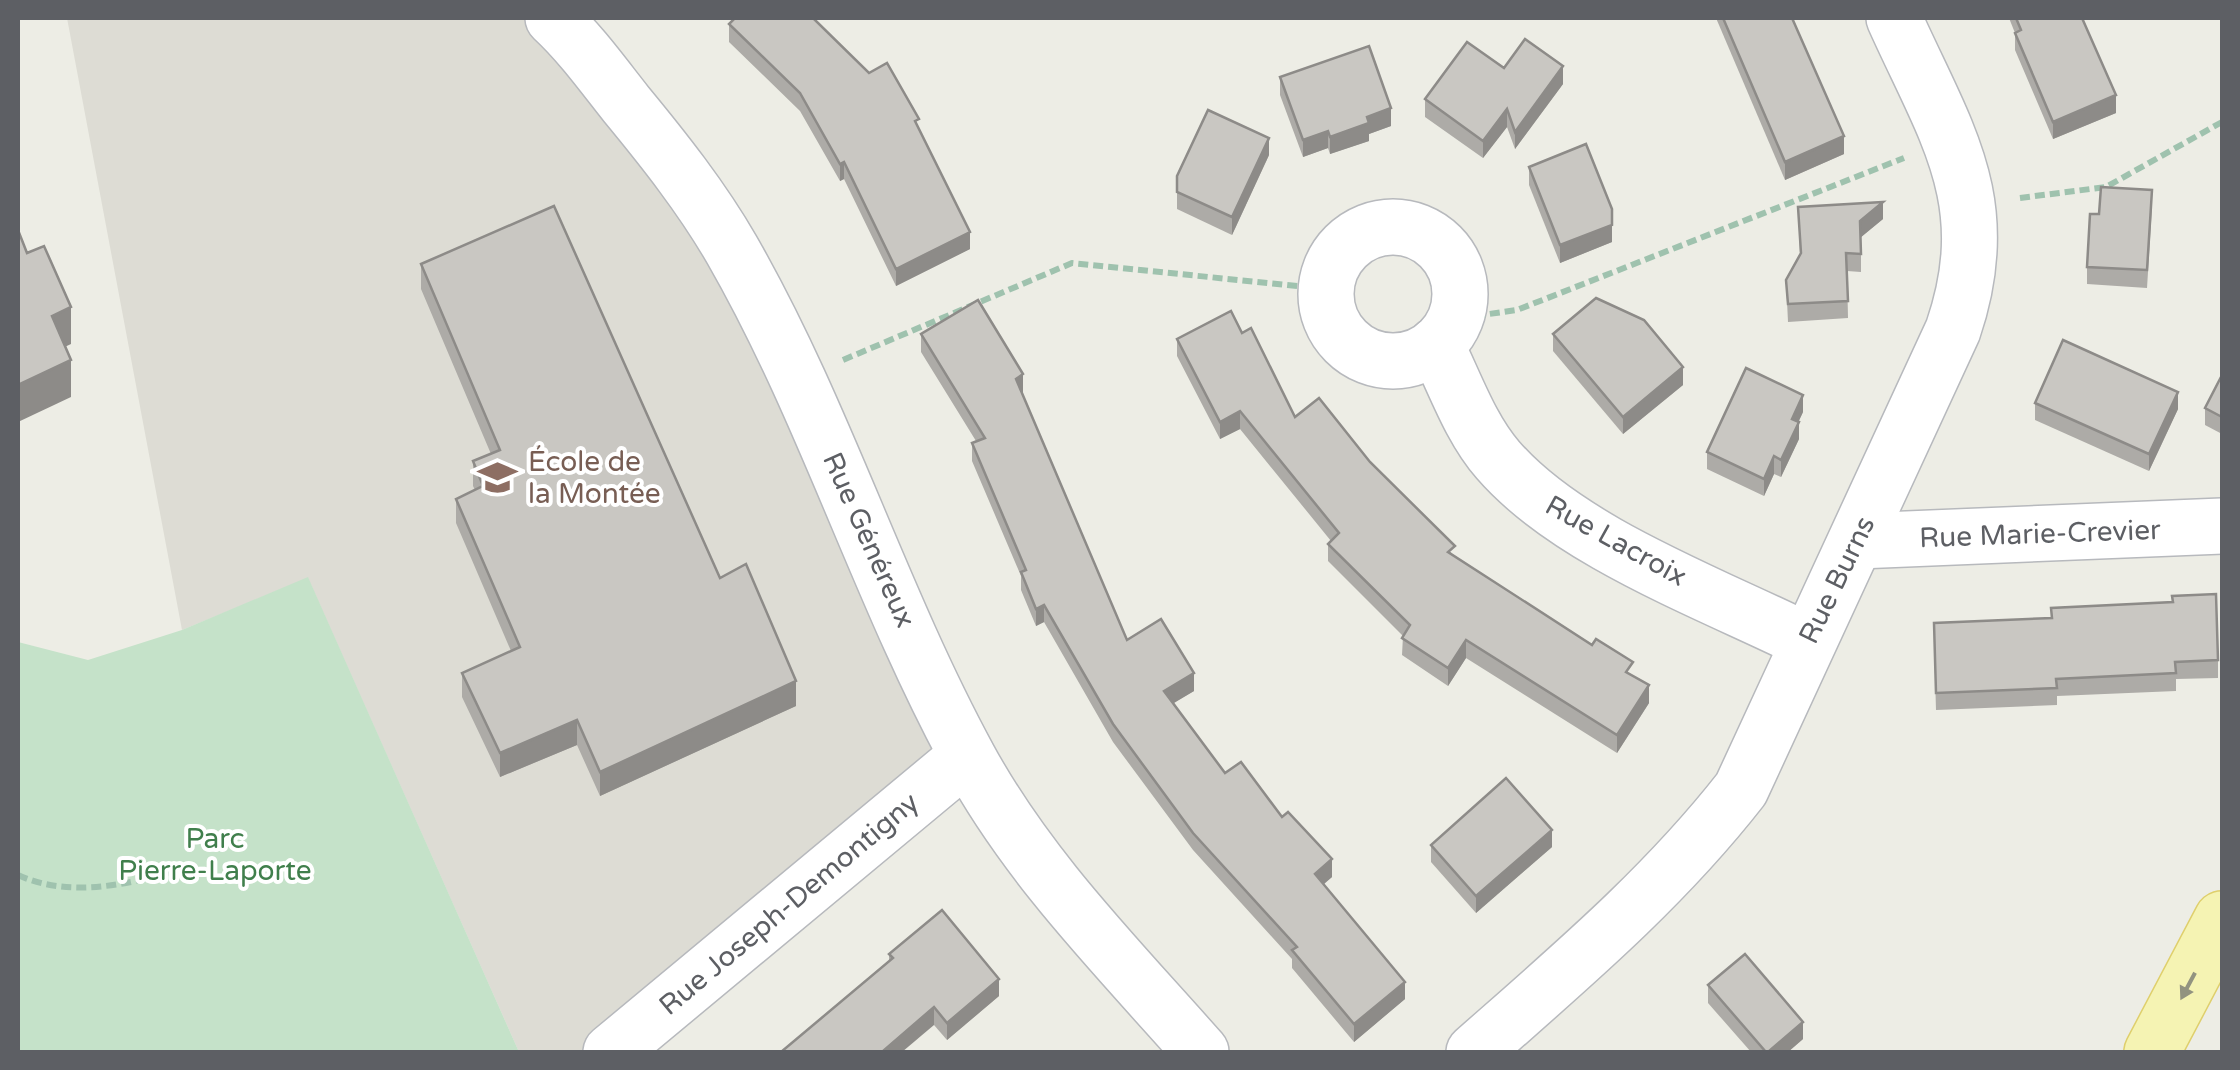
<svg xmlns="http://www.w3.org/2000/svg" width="2240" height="1070" font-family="'Varela Round',sans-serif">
	<rect width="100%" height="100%" fill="#edede5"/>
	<path fill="#dddcd4" d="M67 18H553L654 138 967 756 611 1052H519L308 578 182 630Z"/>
	<path fill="#c5e2c9" d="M308 577 519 1052H18V642L88 660 182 630Z"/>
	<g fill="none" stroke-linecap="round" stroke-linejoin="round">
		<defs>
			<g id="minor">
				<path d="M553 18C580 43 603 75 626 104 664 150 702 198 732 250 825 412 879 593 968 757 1028 868 1118 958 1201 1052"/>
				<circle cx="1393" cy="294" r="67"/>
				<path d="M1436 345C1455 383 1470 428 1498 460 1568 541 1710 593 1807 641"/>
				<path d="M1858 541 2222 526"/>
				<path d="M611 1052 967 756"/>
				<path d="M1474 1052C1568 969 1663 889 1741 789L1953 330C1997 201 1945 132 1894 18"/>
			</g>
			<path id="major" d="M2152 1052 2222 919"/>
		</defs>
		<use href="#minor" stroke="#b7b9bd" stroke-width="58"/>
		<use href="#major" stroke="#dfcf6c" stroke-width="58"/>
		<g stroke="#9fc2ae" stroke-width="6" stroke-dasharray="10 5" stroke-linecap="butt">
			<path d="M2020 198 2106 187 2222 122"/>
			<path d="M1475 316 1517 310 1904 158"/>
			<path d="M843 360 1072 263 1326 289"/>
			<path d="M18 875C68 898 127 885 178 870"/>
		</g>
		<use href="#minor" stroke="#fff" stroke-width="55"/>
		<use href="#major" stroke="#f5f3b3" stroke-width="55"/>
	</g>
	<g fill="#adaba7">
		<path d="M734 18H813L919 129 970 249 896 286 844 179 840 181 800 111 729 42V24Z"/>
		<path d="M1716 18H1792L1844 154 1785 180Z"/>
		<path d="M2009 18H2082L2116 113 2053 139 2015 50V33Z"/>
		<path d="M1504 68 1563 84 1515 149 1507 127 1483 158 1425 117V99Z"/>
		<path d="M1280 77 1391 126 1369 134V141L1330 154 1328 148 1303 157 1280 95Z"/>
		<path d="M1269 155 1232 235 1177 209V176Z"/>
		<path d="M1529 167 1612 242 1560 263 1529 185Z"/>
		<path d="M1798 207 1883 219 1861 237V272L1847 271 1848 318 1788 322 1786 280 1800 255Z"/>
		<path d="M2152 207 2147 288 2087 284V267L2099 214Z"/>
		<path d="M421 264 720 578 796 706 600 796 577 745 500 777 462 697V673L511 651 456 523V499L475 490 473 486V461L491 454 421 289Z"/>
		<path d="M1242 333 1295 417 1370 462 1455 557 1633 676 1649 703 1617 753 1466 658 1448 686 1402 655 1403 636 1328 561V544L1331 541 1240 429 1220 439 1177 356V339Z"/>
		<path d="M921 334 1023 392 1022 393 1127 640 1194 691 1173 703 1225 773 1282 817 1332 877 1323 884 1405 999 1354 1042 1292 968V959L1193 850 1113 742 1044 622 1036 626 1021 590V576L972 461V443L976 441 921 352Z"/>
		<path d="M1553 334 1683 385 1623 434 1553 351Z"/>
		<path d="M2222 375V434L2205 425V408Z"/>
		<path d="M2035 403 2178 409 2149 471 2035 420Z"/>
		<path d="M1803 412 1798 422 1799 439 1781 477 1774 474 1764 496 1707 469V452Z"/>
		<path d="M1934 641 2218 660V678L2176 679V691L2057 696V705L1936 710Z"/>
		<path d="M1431 845 1552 847 1476 913 1431 862Z"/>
		<path d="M889 954 999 996 947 1040 934 1025 889 961Z"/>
		<path d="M1708 985 1803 1039 1788 1052H1751L1708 1003Z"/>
	</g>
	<g fill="#8d8b88">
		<path d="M1563 66V84L1515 149V132Z"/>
		<path d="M2116 95V113L2053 139V122Z"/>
		<path d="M1391 108V126L1369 134V141L1330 154V137L1367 117Z"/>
		<path d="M1507 109V127L1483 158V141Z"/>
		<path d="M1328 131V148L1303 157V140Z"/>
		<path d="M1844 136V154L1785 180V162Z"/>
		<path d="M1269 138V155L1232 235V217Z"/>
		<path d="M844 162V179L840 181V164Z"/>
		<path d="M1883 202V219L1860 238V221Z"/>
		<path d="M1612 225V242L1560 263V245Z"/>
		<path d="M970 232V249L896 286V269Z"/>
		<path d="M71 307V344L52 353V316Z"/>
		<path d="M71 360V397L18 422V385Z"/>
		<path d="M1683 367V385L1623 434V417Z"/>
		<path d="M1023 374V392L1016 396V379Z"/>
		<path d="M2178 392V409L2149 471V454Z"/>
		<path d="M1803 395V412L1792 436V419Z"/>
		<path d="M1240 411V429L1220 439V422Z"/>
		<path d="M1799 422V439L1781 477V460Z"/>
		<path d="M1774 456V474L1764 496V479Z"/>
		<path d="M1044 605V622L1036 626V609Z"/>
		<path d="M1466 640V658L1448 686V668Z"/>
		<path d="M1194 673V691L1164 709V691Z"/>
		<path d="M796 681V706L600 796V772Z"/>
		<path d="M1649 685V703L1617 753V735Z"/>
		<path d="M577 720V745L500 777V753Z"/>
		<path d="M1552 830V847L1476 913V896Z"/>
		<path d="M1332 859V877L1315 892V874Z"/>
		<path d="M999 979V996L947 1040V1023Z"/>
		<path d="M1405 982V999L1354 1042V1024Z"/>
		<path d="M934 1007V1025L902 1052H882Z"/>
		<path d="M1803 1022V1039L1788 1052H1768Z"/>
	</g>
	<g fill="#c9c7c2" stroke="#8d8b88" stroke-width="2.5">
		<path d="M735 18H813L869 73 887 63 919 119 915 121 970 232 896 269 844 162 840 164 800 93 729 24Z"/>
		<path d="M1723 18H1792L1844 136 1785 162Z"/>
		<path d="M2016 18H2082L2116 95 2053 122 2015 33 2021 30Z"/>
		<path d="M1525 39 1563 66 1515 132 1507 109 1483 141 1425 99 1467 42 1504 68Z"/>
		<path d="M1369 46 1391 108 1367 117 1369 123 1330 137 1328 131 1303 140 1280 77Z"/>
		<path d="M1208 110 1269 138 1232 217 1177 192V176Z"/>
		<path d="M1586 144 1612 209V225L1560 245 1529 167Z"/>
		<path d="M2101 187 2152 190 2147 270 2087 267 2090 214H2099Z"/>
		<path d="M1883 202 1860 221 1861 254 1846 253 1848 301 1788 304 1786 280 1801 253 1798 207Z"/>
		<path d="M554 206 720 578 746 564 796 681 600 772 577 720 500 753 462 673 520 647 456 499 483 486 473 461 500 450 421 264Z"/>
		<path d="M18 230 27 253 44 246 71 307 52 316 71 360 18 385Z"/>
		<path d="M1596 298 1644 320 1683 367 1623 417 1553 334Z"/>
		<path d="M978 300 1023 374 1016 379 1127 640 1161 619 1194 673 1164 691 1225 773 1241 762 1282 817 1288 812 1332 859 1315 874 1405 982 1354 1024 1292 950 1297 947 1193 833 1113 724 1044 605 1036 609 1021 572 1026 570 972 443 985 438 921 334Z"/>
		<path d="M1231 311 1242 333 1251 328 1295 417 1319 398 1370 462 1455 546 1448 552 1592 645 1596 639 1633 662 1626 672 1649 685 1617 735 1466 640 1448 668 1402 638 1410 625 1328 544 1339 533 1240 411 1220 422 1177 339Z"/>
		<path d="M2063 340 2178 392 2149 454 2035 403Z"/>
		<path d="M1746 368 1803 395 1792 419 1799 422 1781 460 1774 456 1764 479 1707 452Z"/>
		<path d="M2222 375V417L2205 408Z"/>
		<path d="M2216 594 2218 660 2175 662 2176 673 2056 679 2057 688 1936 693 1934 623 2052 618 2051 608 2173 602 2172 596Z"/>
		<path d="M1506 778 1552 830 1476 896 1431 845Z"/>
		<path d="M942 910 999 979 947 1023 934 1007 882 1052H781L893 958 889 954Z"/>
		<path d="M1745 954 1803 1022 1768 1052H1766L1708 985Z"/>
	</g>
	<defs><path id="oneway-solid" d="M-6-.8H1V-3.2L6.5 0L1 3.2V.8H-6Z" transform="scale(2.5)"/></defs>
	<use fill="#929380" href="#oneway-solid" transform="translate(2188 986) rotate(118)"/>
	<defs>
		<symbol id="school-bare" viewBox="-9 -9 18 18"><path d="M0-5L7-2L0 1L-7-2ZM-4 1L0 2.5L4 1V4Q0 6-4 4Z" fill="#8d6e63" stroke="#fff" stroke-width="2.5" paint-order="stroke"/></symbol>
	</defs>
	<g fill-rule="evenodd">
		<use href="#school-bare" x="470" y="450" width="55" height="55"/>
	</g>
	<g text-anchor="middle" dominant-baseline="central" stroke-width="8" stroke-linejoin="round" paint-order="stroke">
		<g font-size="28" fill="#785e54" stroke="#fff" text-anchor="start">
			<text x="528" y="462">École de<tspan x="528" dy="32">la Montée</tspan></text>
		</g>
		<g font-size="28" fill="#5d5f64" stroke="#fff">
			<text transform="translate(2040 534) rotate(-2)">Rue Marie-Crevier</text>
			<text transform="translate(869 540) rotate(66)">Rue Généreux</text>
			<text transform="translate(1616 541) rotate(29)">Rue Lacroix</text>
			<text transform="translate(1837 580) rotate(-64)">Rue Burns</text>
			<text transform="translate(789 904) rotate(-40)">Rue Joseph-Demontigny</text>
		</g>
		<g font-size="28" fill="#407f4c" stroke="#fff">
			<text x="215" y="839">Parc<tspan x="215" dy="32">Pierre-Laporte</tspan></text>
		</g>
	</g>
	<rect width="2240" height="1070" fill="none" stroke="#5d5f64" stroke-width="40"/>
</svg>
